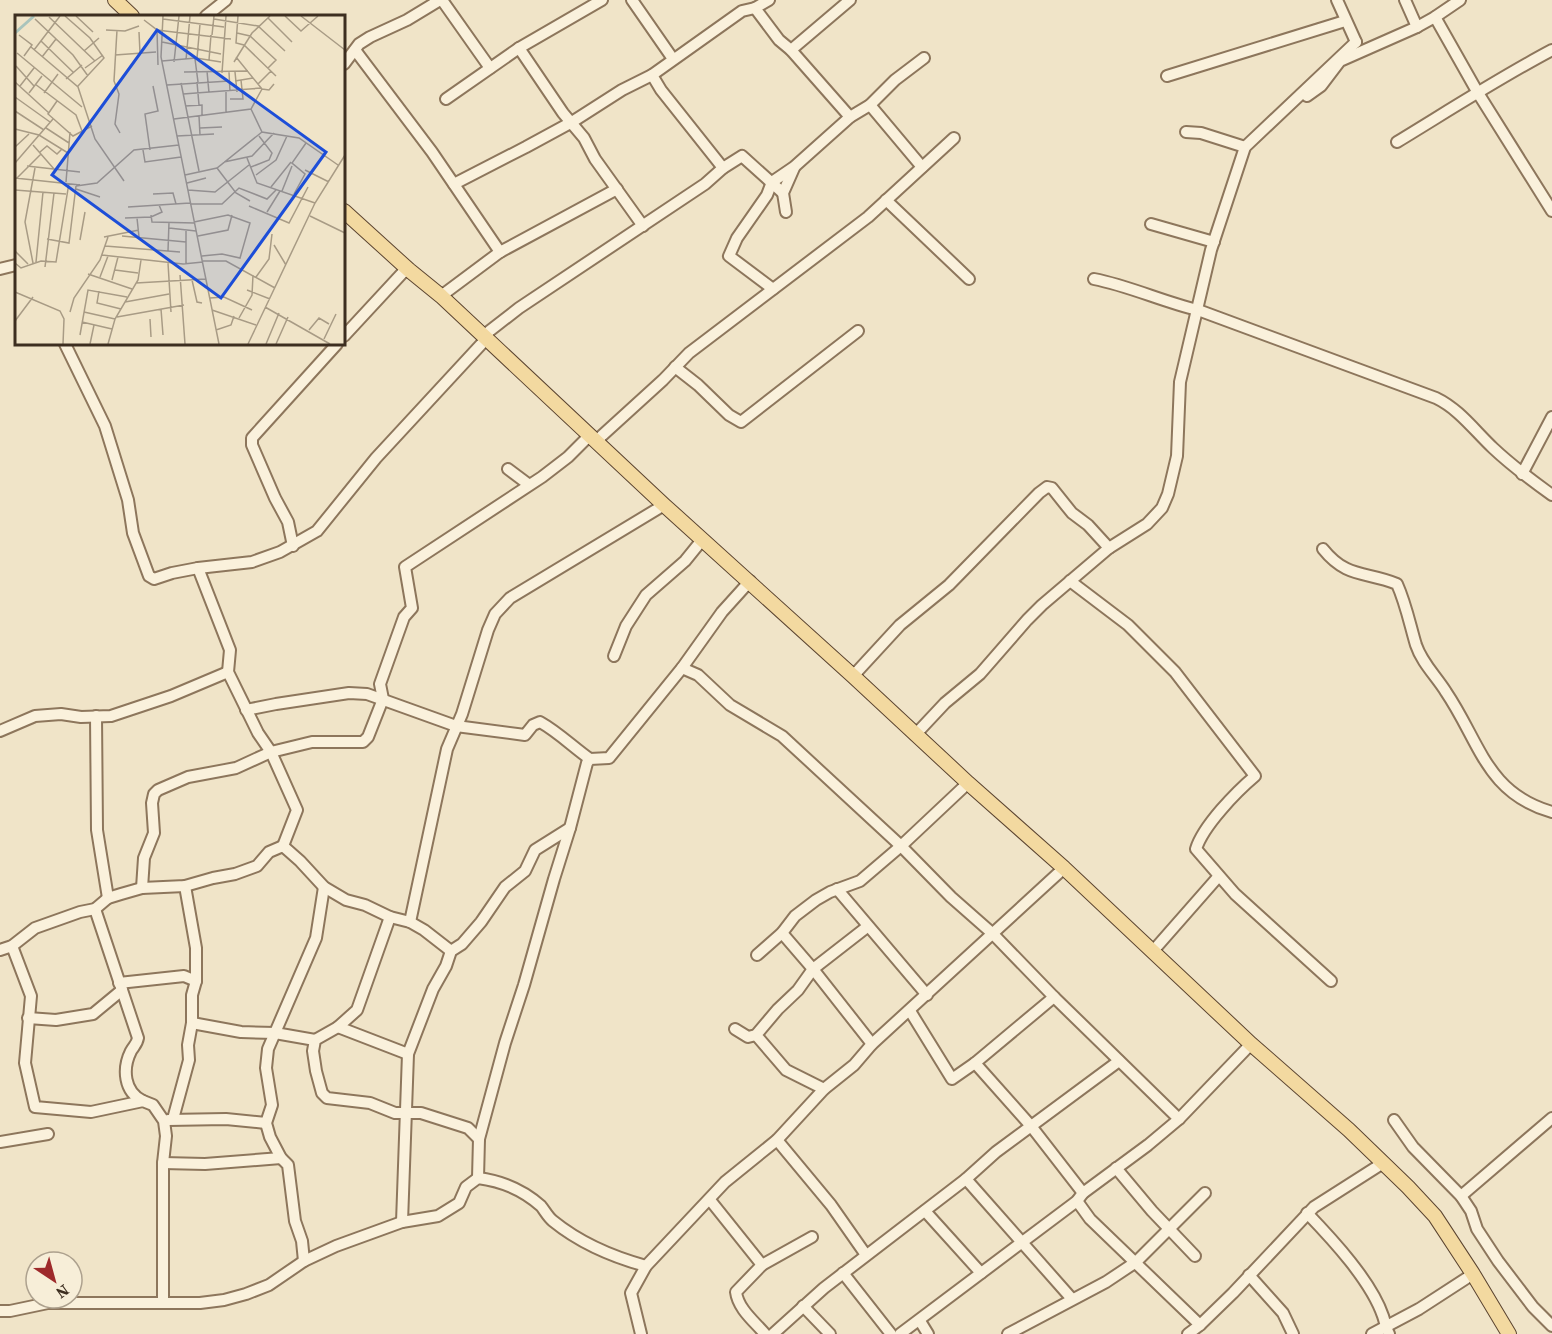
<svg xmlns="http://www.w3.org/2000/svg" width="1552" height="1334" font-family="'Source Serif 4',serif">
	<rect width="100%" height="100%" fill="#f0e4c8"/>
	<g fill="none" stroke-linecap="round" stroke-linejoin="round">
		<defs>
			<g id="minor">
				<path d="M442 0 490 68"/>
				<path d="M632 0 673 59"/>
				<path d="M1337 0 1356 42"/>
				<path d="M1405 0 1417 27"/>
				<path d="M755 8 779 40 791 50 850 117"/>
				<path d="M206 16 226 0"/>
				<path d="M1435 17 1478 93 1552 211"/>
				<path d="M519 48 563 113 584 138 595 159 643 226"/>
				<path d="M355 50 432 152 500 252"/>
				<path d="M791 50 850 0"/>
				<path d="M344 64 359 44 370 37 407 20 440 0"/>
				<path d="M652 75 661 90 723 168"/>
				<path d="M1167 76 1345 21"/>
				<path d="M1307 96 1321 86 1340 61 1417 27 1435 17 1460 0"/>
				<path d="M446 99 519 48 602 0"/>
				<path d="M870 105 922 167"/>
				<path d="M1186 132 1201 133 1245 147"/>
				<path d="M1397 142C1448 111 1499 78 1552 50"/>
				<path d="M454 184 526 147 572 122 622 90 652 75 742 11 755 8 769 0"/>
				<path d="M886 200 969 279"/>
				<path d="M786 212 783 193 794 168"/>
				<path d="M1151 224 1214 242"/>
				<path d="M0 269 16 265"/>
				<path d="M1094 279C1130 286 1163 302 1198 310L1436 398C1459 409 1474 430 1493 448 1511 465 1531 480 1552 495"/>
				<path d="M773 289 729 256 737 238 767 195 772 182 794 167 850 117 870 105 895 80 924 58"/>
				<path d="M441 296 500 252 617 189"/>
				<path d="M344 336 407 268"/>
				<path d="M483 336 519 308 705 184 723 168 742 156 783 193"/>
				<path d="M65 344 105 426 128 500 133 533 149 576 154 579 172 573 198 568 252 562 280 552 317 531 376 458 487 338"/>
				<path d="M675 367 698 385 729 415 741 422 858 331"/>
				<path d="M596 441 663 380 689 353 868 217 954 138"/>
				<path d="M508 469 528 484"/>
				<path d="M1522 474 1552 417"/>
				<path d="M293 546 288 522 275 498 252 445V438L337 344"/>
				<path d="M1323 549C1347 579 1366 571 1397 584 1406 604 1410 625 1416 645 1422 663 1436 676 1446 692 1480 742 1486 793 1552 812"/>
				<path d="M198 568 230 650 228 672 258 733 271 752 297 810 283 846"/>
				<path d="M1070 581 1128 625 1175 672 1255 776C1236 792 1203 826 1196 849L1235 894 1331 981"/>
				<path d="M614 656 626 626 646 595 685 561 702 540"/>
				<path d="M682 668 698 675 730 705 782 736 901 846 951 897 993 934 1054 997 1179 1119"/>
				<path d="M853 676 900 625 949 585 1039 493 1047 487 1052 488 1072 513 1088 525 1109 548"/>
				<path d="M246 710 276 704 349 693 367 694 456 726 525 735 533 725 540 722C558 732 573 747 590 759"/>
				<path d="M96 716 97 830 108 898"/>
				<path d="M0 731 35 716 61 714 81 717 111 716 171 696 228 672"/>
				<path d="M915 735 945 703 980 674 1027 620 1042 605 1109 548 1147 524 1162 508 1168 494 1177 456 1180 382 1211 250 1245 147 1356 42"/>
				<path d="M142 888 144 858 154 833 152 803 154 794 158 790 188 777 236 768 271 752 312 742H363L368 737 383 699 380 684 404 617 412 608 405 567 542 477 568 457 590 435"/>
				<path d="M837 889 927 995"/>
				<path d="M95 909 138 1038C137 1044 134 1046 131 1051 122 1069 124 1092 143 1101"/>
				<path d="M390 917 357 1010 338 1027 315 1040 313 1051 316 1071 322 1093 327 1098 370 1103 395 1113H421L468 1128 479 1139"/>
				<path d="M410 922 447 749 462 714 488 630 495 614 510 598 664 505"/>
				<path d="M782 933 813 969 872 1044"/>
				<path d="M12 946 31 996 25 1063 35 1107 91 1112 143 1101 153 1105 164 1121 166 1136 163 1163V1303"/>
				<path d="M0 950 12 946 35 928 80 912 95 909 108 898 121 894 142 888 185 886 213 878 235 874 257 866 269 852 283 846 300 861 324 887 346 900 365 905 390 917 410 922 424 930 451 951"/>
				<path d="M1153 951 1218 877"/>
				<path d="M757 955 782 933 795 916 816 900 830 892 860 881 901 846 968 783"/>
				<path d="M119 983 184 976 196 981"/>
				<path d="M910 1011 952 1079 975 1063 1054 997"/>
				<path d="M28 1018 56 1020 93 1014 122 990"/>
				<path d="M192 1023 241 1032 275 1033 315 1040"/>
				<path d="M338 1027 408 1054"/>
				<path d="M735 1029 748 1037 756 1035 778 1009 798 990 813 969 867 927"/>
				<path d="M756 1035 786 1070 824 1089"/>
				<path d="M975 1063 1031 1126 1083 1193"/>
				<path d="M173 1119 189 1060 188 1045 192 1023V995L196 981V948L185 886"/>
				<path d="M168 1120 226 1119 266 1123"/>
				<path d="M1394 1120 1413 1147 1461 1196 1471 1211 1477 1229 1498 1261 1533 1307 1552 1326"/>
				<path d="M777 1140 831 1205 866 1255"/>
				<path d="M0 1142 48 1134"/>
				<path d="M163 1163 205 1164 281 1158"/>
				<path d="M1116 1168 1152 1211 1195 1256"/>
				<path d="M478 1178 479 1139 505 1043 524 985 554 879 570 828 587 763 590 759 609 758 682 668 722 612 750 581"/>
				<path d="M966 1179 1072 1299"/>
				<path d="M1461 1196 1552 1118"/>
				<path d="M710 1200 762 1265"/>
				<path d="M1077 1201 1090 1219 1200 1325"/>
				<path d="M925 1211 981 1273"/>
				<path d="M1307 1213C1333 1240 1371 1281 1383 1316 1385 1322 1386 1328 1389 1334"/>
				<path d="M402 1222 408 1054 433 989 446 966 451 951 462 944 481 922 505 887 525 871 535 850 570 828"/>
				<path d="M304 1261 302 1241 295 1221 288 1165 281 1158 270 1137 266 1123 272 1105 266 1068 268 1049 316 938 324 887"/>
				<path d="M843 1273 891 1334"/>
				<path d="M1249 1275 1283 1313 1293 1334"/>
				<path d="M803 1306 830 1334"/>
				<path d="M0 1311H10L48 1303H200L224 1300 246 1294 269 1285 304 1261 336 1246 402 1222 438 1216 459 1203 466 1187 478 1178C502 1181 523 1190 541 1206 545 1211 548 1217 553 1221 580 1243 613 1257 646 1266"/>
				<path d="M920 1321 928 1334"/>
				<path d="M641 1334 631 1293 646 1266 725 1182 777 1140 824 1089 854 1065 872 1044 1064 868"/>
				<path d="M765 1334C755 1322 738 1309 736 1292L762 1265 812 1237"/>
				<path d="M773 1334 824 1288 966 1179 996 1152 1119 1061"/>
				<path d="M900 1334 1077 1201 1083 1193 1148 1145 1179 1119 1251 1044"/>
				<path d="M1008 1334 1106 1282 1136 1262 1205 1193"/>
				<path d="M1188 1334 1200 1325 1233 1293 1314 1207 1383 1163"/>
				<path d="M1372 1334 1419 1309 1473 1274"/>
			</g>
			<g id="major">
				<path d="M115 0 132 16"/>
				<path d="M344 211 409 270 441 296 664 505 853 676 968 783 1064 868 1251 1044 1349 1130 1408 1187 1435 1216 1473 1274 1509 1334"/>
			</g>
		</defs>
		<use href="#minor" stroke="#8d765c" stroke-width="14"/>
		<use href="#major" stroke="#5b4430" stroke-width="16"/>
		<use href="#minor" stroke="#faf1dc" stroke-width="10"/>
		<use href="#major" stroke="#f3d9a0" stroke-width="14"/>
	</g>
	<g transform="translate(15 15)">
		<rect width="330" height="330" fill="#f0e4c8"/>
		<path fill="none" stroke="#a9c4bc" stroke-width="3" d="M0 18 19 1"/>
		<path fill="none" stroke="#a89b85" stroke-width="1.5" d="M50 1 75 23 89 43 63 71M61 1 78 17M148 1 146 42 204 329M223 1 221 28 229 30 261 61M270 1 286 16 303 1M286 1 330 35M34 2 80 46M253 3 277 27M20 4 58 40 73 61M148 4 209 12M199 4 243 11 270 36M129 5 142 15 143 50M91 15 110 16 124 11M102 15 99 66 104 79 100 109 105 118M142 15 216 24M124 17 125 38M222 18 235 21 261 45 253 53M4 20 17 30 9 41M197 20 199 1M26 26 59 58M147 27 206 39M16 32 63 72 80 124 109 166M19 35 45 1M0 36V59M69 36 84 23M2 38 67 92M100 40 141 37M27 42 41 24M221 42 247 74 254 75 259 69M182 43 185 9M180 44 183 67M171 45 175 1M194 45 196 20M147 46 181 43 206 47M159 47 164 1M219 47 237 18 255 1M1 51 19 71M70 53 88 40M192 56 194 78M169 57 233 56M214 57 215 77M220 57 222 77M207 58 211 1M51 64 67 50M220 66 238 63M0 67 34 98M182 67 184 90M166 68 184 156M20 69 61 100 67 116M243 69 256 56M152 70 214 66M5 71 19 53M211 77V97M14 78 27 61M29 78 43 59M168 79 246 73M0 82 35 107M215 84H228L226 65M42 86 33 99 58 121 77 111M170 91 187 90V101M236 94 247 117 284 123 323 150M0 96 29 115M184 101 185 120M159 104 236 94 247 74M31 113 54 128M185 113 207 112M0 114 24 120 53 138M162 121 199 119M18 130 39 154M0 132 14 119M128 135 130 147 166 142M135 135 130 99 143 96 138 71M25 137 32 131 42 139 47 134M232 143 242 168 300 188M209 147 237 141 259 118M0 148 38 104M12 151 65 157M236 152 254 145 257 138 244 121M202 153 221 178 235 186M290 155 314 167M170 160 202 153 247 117M241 160 261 145 272 121M0 163 65 170M2 163 26 139M51 167 55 117M172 168 191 163M61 171 82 168 119 135 164 130M256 172 276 147M61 174 85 182M0 175 51 179M173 175 200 177 234 150M267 176 277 151M138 179 158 178 161 189M279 179 290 159 277 148 291 128M176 189H207L224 173 252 184 261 175M234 191 274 208 293 172M113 192 175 188M252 197 265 176M136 200 137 207 180 208M295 201 330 218M110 203 136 202 147 197 144 190M122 203 124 222M179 207 213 200 235 208 225 243 207 239 187 241M154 213 181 216M107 221 171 227M183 221 213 215 217 200M89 222 124 215M32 224 54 228 61 171M65 225 70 197M259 230 271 250M90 231 165 237M0 236 13 249M153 236 154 207M87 240 168 249 188 247M188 246H211L260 273M21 247 28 177M0 248 6 253 26 246 41 247 54 168M18 248 10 207 20 153M153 248 156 297M171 249V216M30 252 39 178M100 255 123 258M73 259 117 274M165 260 170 329M85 262 93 241M241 262 254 244 257 219M97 265 103 242M177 265 182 287 187 288M121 268 191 264M232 275 255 284M84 276 82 288 106 294M0 277 45 296 49 304 48 329M195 283 209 282 237 295M110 287 154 279M250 292 315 329M146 294 148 320M197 295 241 310M55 297 59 283 85 245 93 222M69 297 100 304M102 302 169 290M224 303 237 280 238 260M135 304 136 322M0 306 18 282M67 307 97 314M201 315 216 310 219 301M294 315 304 303 314 309M65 320 73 275 112 282M309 324 321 299M75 329 79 310M93 329 100 304 123 265 126 245M233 329 300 188 330 140M251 329 264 298M261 329 273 302"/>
		<path fill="#1d4ed8" fill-opacity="0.15" stroke="#1d4ed8" stroke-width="3" d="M142 15 311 137 206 283 37 160Z"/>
		<rect width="330" height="330" fill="none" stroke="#3d2e20" stroke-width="3"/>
	</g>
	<g transform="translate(54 1280) rotate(144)"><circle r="28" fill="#f7eed8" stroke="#ada18e" stroke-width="1.5"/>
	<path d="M0-4.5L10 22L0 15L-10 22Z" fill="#9e2a2b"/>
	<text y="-9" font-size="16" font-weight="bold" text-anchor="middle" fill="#3d2e20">N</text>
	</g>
</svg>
